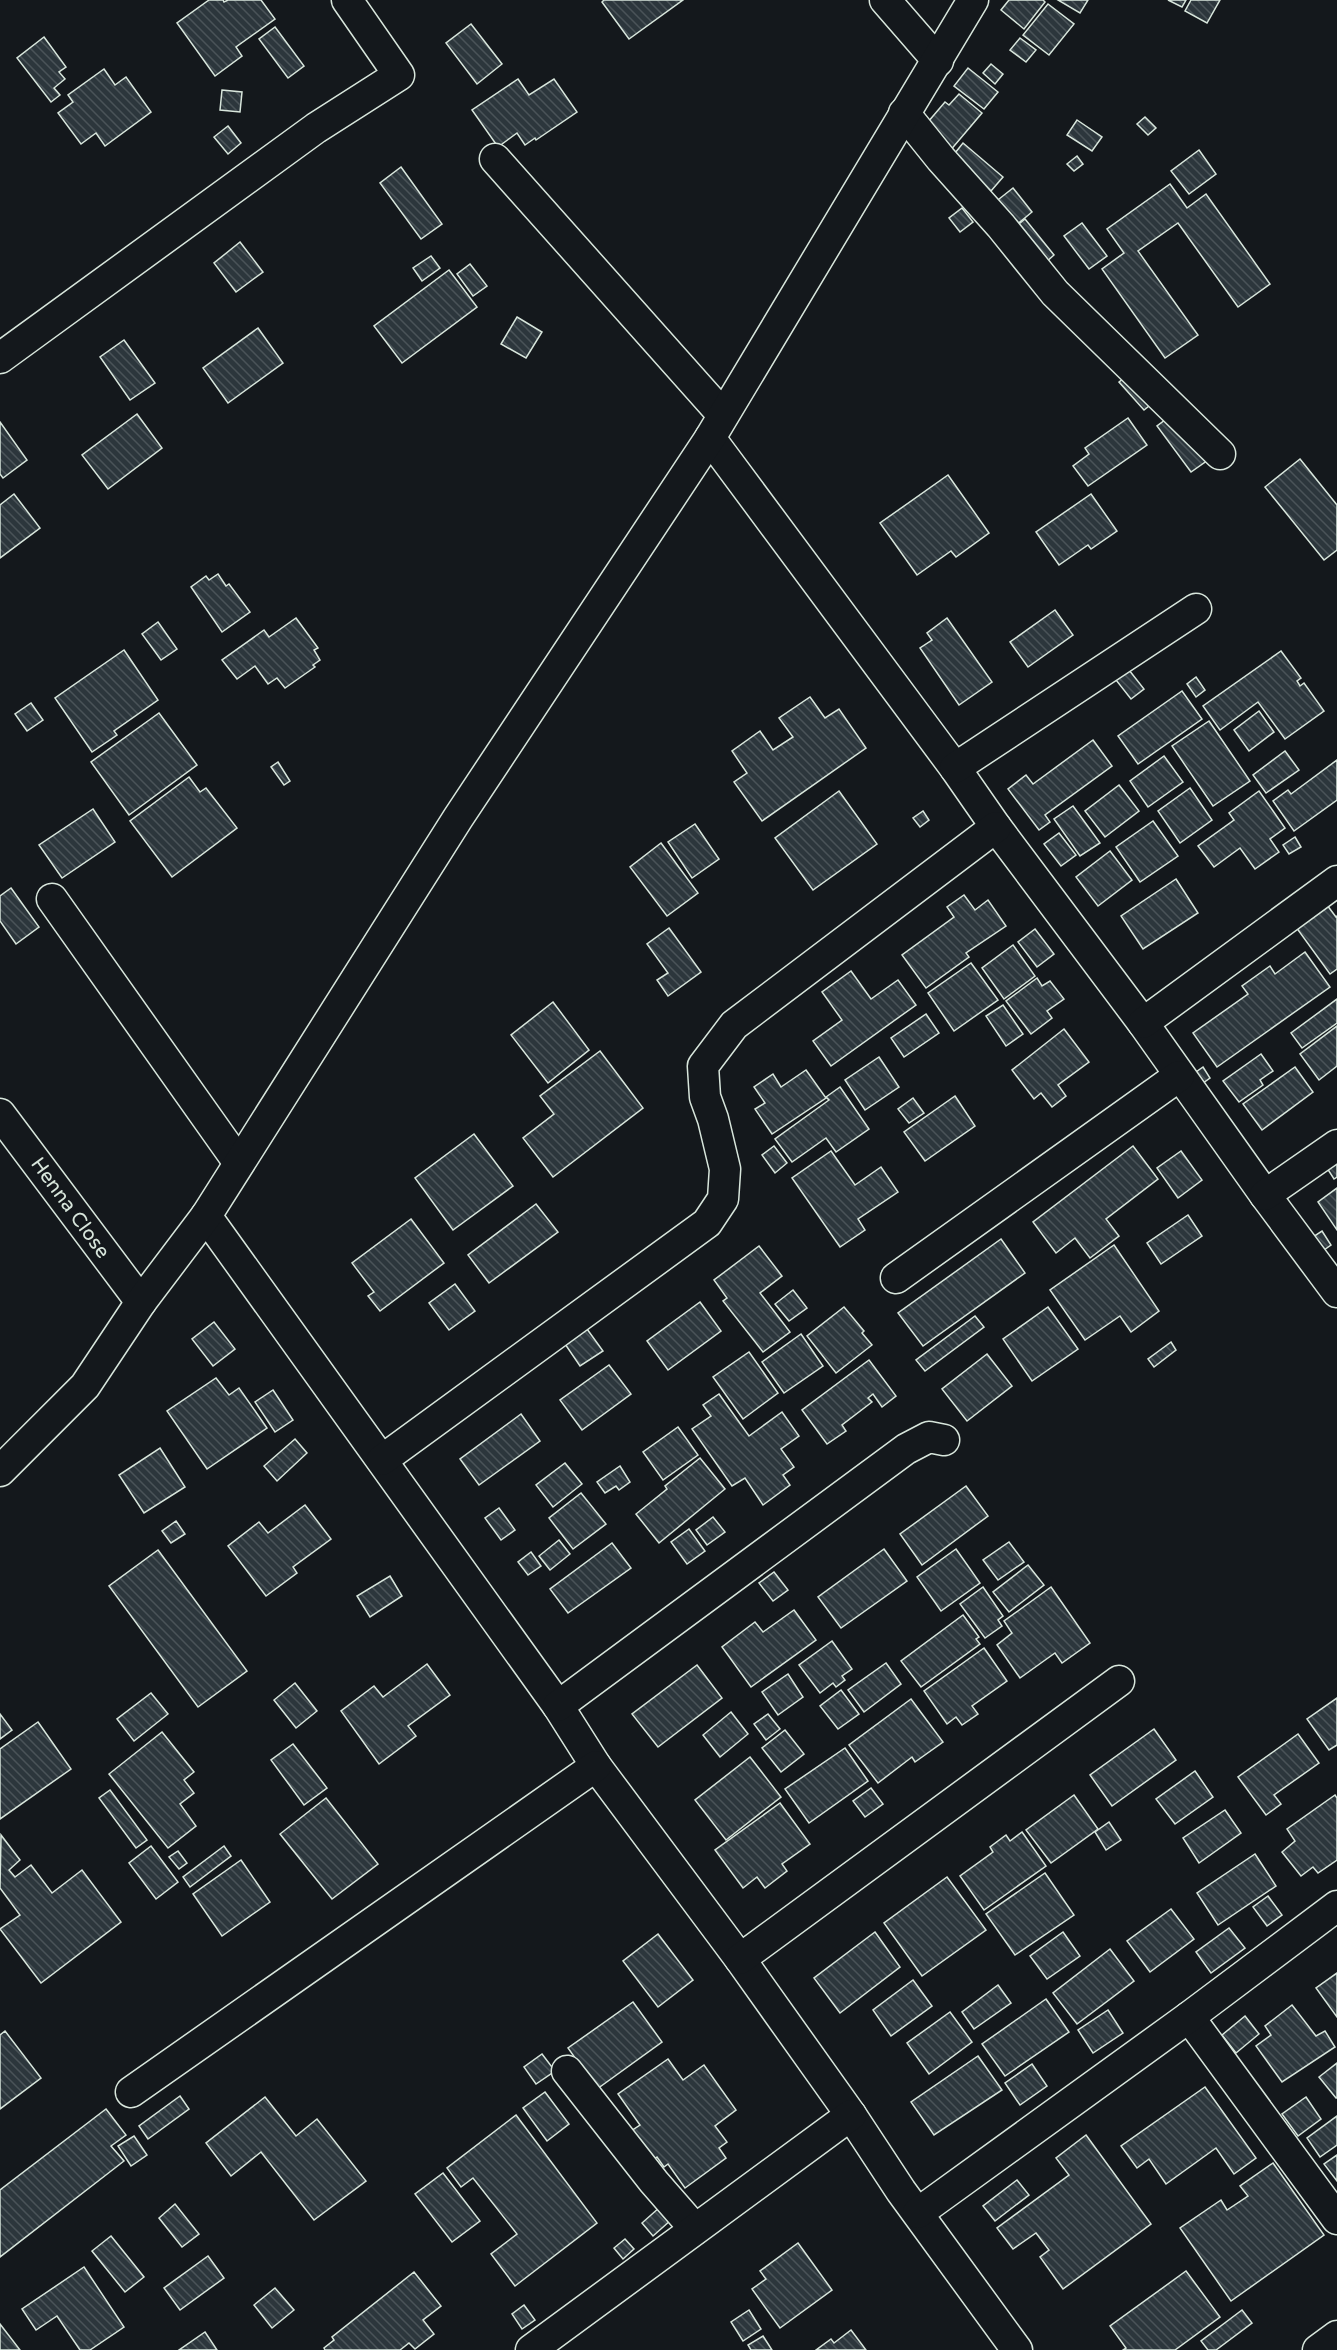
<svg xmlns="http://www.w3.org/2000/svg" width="1337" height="2350" font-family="'Varela Round',sans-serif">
	<defs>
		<pattern id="building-back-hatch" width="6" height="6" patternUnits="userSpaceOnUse" patternTransform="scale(1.5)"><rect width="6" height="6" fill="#2c363c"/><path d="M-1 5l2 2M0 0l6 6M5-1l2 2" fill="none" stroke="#4a5358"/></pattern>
	</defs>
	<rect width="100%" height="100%" fill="#14181c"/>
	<g fill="url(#building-back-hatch)" stroke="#d8e6dc" stroke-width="1.5">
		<path d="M209 0H223L224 2 228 0H261L275 19 236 47 242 56 215 76 177 23Z"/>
		<path d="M604 0H683L629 39 602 2Z"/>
		<path d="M1009 0H1043L1045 2 1024 29 1001 10Z"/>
		<path d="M1058 0H1088L1080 13Z"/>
		<path d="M1168 0H1186L1182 7Z"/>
		<path d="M1191 0H1220L1207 23 1185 11Z"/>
		<path d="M1048 4 1074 24 1049 55 1023 35Z"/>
		<path d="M471 24 502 64 477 84 446 43Z"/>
		<path d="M275 27 304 66 288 78 259 39Z"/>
		<path d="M44 37 66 67 59 72 65 79 54 88 60 95 51 102 17 58Z"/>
		<path d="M1020 38 1036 50 1026 62 1010 50Z"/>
		<path d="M991 64 1003 74 995 84 983 73Z"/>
		<path d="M968 68 998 92 984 109 954 86Z"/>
		<path d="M104 69 115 85 126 77 151 112 105 146 96 133 81 144 58 113 73 102 68 95Z"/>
		<path d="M518 79 529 95 554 79 577 112 536 140 535 138 525 145 517 133 498 147 472 110Z"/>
		<path d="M222 90 242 92 240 112 220 110Z"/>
		<path d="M959 94 982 113 949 152 922 129 945 102 949 105Z"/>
		<path d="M1145 117 1156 128 1148 135 1137 124Z"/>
		<path d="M1077 120 1102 137 1092 151 1067 135Z"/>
		<path d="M228 126 241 143 228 154 214 137Z"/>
		<path d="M963 143 1003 177 991 191 951 158Z"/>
		<path d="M1199 150 1216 174 1189 194 1171 171Z"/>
		<path d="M1077 156 1083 164 1074 171 1067 164Z"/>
		<path d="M401 167 442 224 421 239 380 183Z"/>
		<path d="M1170 184 1187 208 1206 194 1270 284 1238 307 1178 223 1138 251 1198 335 1165 358 1102 269 1124 253 1107 229Z"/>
		<path d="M1013 188 1032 212 1014 227 994 203Z"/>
		<path d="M962 208 973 222 960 232 949 218Z"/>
		<path d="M1025 219 1054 255 1044 264 1014 228Z"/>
		<path d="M1082 223 1107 256 1089 269 1064 236Z"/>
		<path d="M240 242 263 272 236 292 214 263Z"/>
		<path d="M431 256 440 268 422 281 413 268Z"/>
		<path d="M470 264 487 286 473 296 457 274Z"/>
		<path d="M449 270 477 307 402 363 374 326Z"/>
		<path d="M517 317 542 332 526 358 501 344Z"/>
		<path d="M258 328 283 363 228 403 203 368Z"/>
		<path d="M124 340 155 383 130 400 100 357Z"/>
		<path d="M1139 366 1163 395 1144 410 1119 382Z"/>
		<path d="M137 414 162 448 108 489 82 455Z"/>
		<path d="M1173 414 1208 460 1191 472 1157 426Z"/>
		<path d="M1128 418 1147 445 1088 486 1073 466 1089 454 1085 448Z"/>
		<path d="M0 422 27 460 3 478 0 474Z"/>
		<path d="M1300 459 1337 505V550L1324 560 1265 487Z"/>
		<path d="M948 475 989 533 956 557 951 551 917 575 880 523Z"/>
		<path d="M14 494 40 528 0 558V505Z"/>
		<path d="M1091 494 1117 531 1091 549 1088 545 1059 565 1036 532Z"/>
		<path d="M218 574 226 586 229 584 250 612 222 632 191 587 206 576 209 580Z"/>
		<path d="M1055 610 1073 635 1028 667 1010 642Z"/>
		<path d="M296 618 318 648 314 650 320 660 313 665 315 667 285 688 277 678 268 684 255 666 237 679 222 660 264 630 269 637Z"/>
		<path d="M947 618 992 682 959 705 920 648 932 640 927 633Z"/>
		<path d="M158 622 177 649 161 660 142 634Z"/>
		<path d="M124 650 158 700 114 731 117 735 92 752 55 698Z"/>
		<path d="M1281 651 1301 678 1297 681 1300 686 1304 683 1324 711 1285 739 1258 702 1220 730 1203 706Z"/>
		<path d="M1129 670 1144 689 1131 699 1116 680Z"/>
		<path d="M1196 677 1205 690 1196 697 1187 684Z"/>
		<path d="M1182 691 1202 719 1138 764 1118 736Z"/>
		<path d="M810 697 825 718 839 709 866 748 762 821 734 782 747 773 732 751 760 731 773 750 793 737 779 718Z"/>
		<path d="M31 703 43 720 27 731 15 714Z"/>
		<path d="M1259 711 1274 732 1249 751 1234 730Z"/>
		<path d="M159 713 197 765 129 815 91 762Z"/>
		<path d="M1209 721 1250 781 1213 806 1172 746Z"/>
		<path d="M1093 740 1112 766 1045 815 1050 822 1039 830 1008 789 1026 775 1033 784Z"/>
		<path d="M1285 751 1299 770 1266 793 1253 775Z"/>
		<path d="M1164 756 1183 782 1148 807 1130 781Z"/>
		<path d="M1337 760V800L1294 831 1273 801 1288 790 1291 794Z"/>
		<path d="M278 762 290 781 284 785 271 767Z"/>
		<path d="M189 777 200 792 206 788 237 828 172 877 130 821Z"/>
		<path d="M1119 785 1139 811 1105 837 1085 811Z"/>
		<path d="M1190 788 1212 820 1180 843 1158 811Z"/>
		<path d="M839 791 877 844 813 890 775 838Z"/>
		<path d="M1259 791 1285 828 1270 839 1279 852 1255 869 1240 848 1214 867 1198 846 1234 820 1229 813Z"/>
		<path d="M1073 806 1100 843 1080 856 1054 819Z"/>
		<path d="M93 809 115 842 62 878 39 845Z"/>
		<path d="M923 811 929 820 920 827 913 818Z"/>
		<path d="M1153 821 1178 856 1140 882 1116 847Z"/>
		<path d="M695 824 719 859 692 878 668 842Z"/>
		<path d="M1059 833 1076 855 1061 866 1044 844Z"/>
		<path d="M1295 837 1301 847 1289 854 1283 845Z"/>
		<path d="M661 843 698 893 667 916 630 867Z"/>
		<path d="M1110 851 1132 880 1098 906 1076 877Z"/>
		<path d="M1176 879 1198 913 1143 949 1121 916Z"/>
		<path d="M11 888 39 927 16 944 0 921V896Z"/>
		<path d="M964 895 975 910 988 900 1006 926 966 953 969 957 926 988 902 955 954 917 947 907Z"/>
		<path d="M1324 901 1336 917 1337 916V969L1330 974 1293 923Z"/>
		<path d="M669 928 701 972 668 996 657 980 668 973 647 944Z"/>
		<path d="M1035 929 1054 954 1037 967 1018 942Z"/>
		<path d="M1013 945 1035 976 1004 999 982 968Z"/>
		<path d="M1305 952 1330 987 1217 1067 1193 1033 1248 994 1242 986 1270 966 1275 974Z"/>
		<path d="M971 963 998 1000 954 1031 928 993Z"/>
		<path d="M851 971 871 999 898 980 916 1005 831 1066 813 1041 842 1020 822 992Z"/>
		<path d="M1037 978 1042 986 1050 981 1064 999 1047 1011 1052 1018 1031 1034 1006 1001Z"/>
		<path d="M1337 999V1023L1302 1048 1291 1033Z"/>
		<path d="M553 1002 589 1050 548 1083 511 1035Z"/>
		<path d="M1003 1005 1023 1034 1006 1046 986 1016Z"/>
		<path d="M926 1014 939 1033 904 1057 891 1038Z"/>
		<path d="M1337 1026V1066L1319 1080 1300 1054Z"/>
		<path d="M1064 1029 1089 1062 1058 1085 1066 1096 1052 1107 1041 1093 1034 1099 1012 1070Z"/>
		<path d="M600 1051 643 1108 553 1177 523 1138 554 1114 540 1096Z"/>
		<path d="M1261 1054 1273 1071 1260 1080 1263 1085 1239 1102 1223 1081Z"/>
		<path d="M879 1057 899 1087 865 1110 845 1080Z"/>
		<path d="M1203 1067 1210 1078 1196 1088 1189 1077Z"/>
		<path d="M1295 1067 1313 1092 1262 1130 1243 1104Z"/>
		<path d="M806 1070 826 1098 772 1134 755 1109 765 1103 754 1087 773 1074 781 1087Z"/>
		<path d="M840 1087 869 1129 836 1152 826 1138 792 1162 775 1139 829 1100 826 1097Z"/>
		<path d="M955 1096 975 1126 925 1161 904 1132Z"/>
		<path d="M913 1098 924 1113 909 1123 898 1109Z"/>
		<path d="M474 1134 513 1186 453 1230 415 1178Z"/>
		<path d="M774 1146 787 1163 775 1173 762 1155Z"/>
		<path d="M1133 1146 1158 1179 1106 1219 1119 1236 1090 1258 1075 1238 1056 1253 1033 1222Z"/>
		<path d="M831 1151 855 1185 881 1167 898 1192 858 1219 865 1230 840 1247 792 1178Z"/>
		<path d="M1181 1151 1202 1180 1178 1198 1157 1168Z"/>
		<path d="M1337 1157V1177L1334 1179 1325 1165Z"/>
		<path d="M1337 1188V1230L1318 1202Z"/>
		<path d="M536 1204 558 1232 489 1283 468 1255Z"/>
		<path d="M1188 1215 1202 1236 1161 1264 1147 1243Z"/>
		<path d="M411 1219 444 1263 380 1311 368 1296 374 1292 352 1263Z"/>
		<path d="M1322 1231 1331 1245 1324 1250 1305 1242Z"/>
		<path d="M1001 1239 1025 1273 923 1346 898 1313Z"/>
		<path d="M1114 1245 1159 1311 1131 1332 1120 1316 1085 1340 1050 1290Z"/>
		<path d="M759 1246 782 1276 760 1293 790 1332 763 1352 723 1301 727 1298 714 1280Z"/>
		<path d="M455 1284 475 1311 449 1330 429 1303Z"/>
		<path d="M793 1290 807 1308 789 1321 775 1304Z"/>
		<path d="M700 1302 721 1331 668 1370 647 1341Z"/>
		<path d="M844 1307 864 1331 862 1333 872 1345 836 1373 807 1336Z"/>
		<path d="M1048 1307 1078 1349 1032 1381 1003 1339Z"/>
		<path d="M975 1316 984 1327 925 1371 916 1360Z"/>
		<path d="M214 1322 235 1349 213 1366 192 1339Z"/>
		<path d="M587 1329 603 1351 580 1366 565 1344Z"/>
		<path d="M801 1334 823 1366 784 1393 762 1362Z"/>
		<path d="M1171 1342 1176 1350 1154 1367 1148 1359Z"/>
		<path d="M749 1352 778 1393 743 1419 713 1377Z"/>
		<path d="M987 1354 1012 1386 967 1421 942 1389Z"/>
		<path d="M869 1360 896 1396 882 1407 873 1394 868 1398 872 1402 842 1425 846 1431 827 1444 802 1410Z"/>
		<path d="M609 1365 631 1394 582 1430 560 1400Z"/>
		<path d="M216 1378 229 1395 239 1388 267 1428 207 1469 167 1411Z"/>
		<path d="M273 1390 293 1420 275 1432 255 1402Z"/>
		<path d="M719 1394 749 1436 782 1412 799 1436 781 1449 794 1467 783 1475 790 1485 763 1505 745 1478 732 1486 692 1429 711 1416 703 1405Z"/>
		<path d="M521 1414 540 1441 479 1485 460 1459Z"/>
		<path d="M678 1427 698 1455 663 1480 643 1452Z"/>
		<path d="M295 1439 307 1453 277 1481 264 1466Z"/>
		<path d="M160 1448 185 1487 144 1513 119 1475Z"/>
		<path d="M700 1458 725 1489 659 1543 636 1514 667 1489 665 1486Z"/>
		<path d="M565 1463 582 1484 553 1507 536 1485Z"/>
		<path d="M620 1466 630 1482 619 1490 616 1486 605 1493 597 1482Z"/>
		<path d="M966 1486 988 1516 922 1565 900 1534Z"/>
		<path d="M581 1493 606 1524 573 1549 549 1518Z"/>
		<path d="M305 1505 331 1539 293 1567 297 1573 266 1596 228 1546 259 1522 268 1533Z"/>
		<path d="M499 1508 515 1530 501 1540 485 1518Z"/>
		<path d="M713 1517 725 1532 707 1545 696 1530Z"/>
		<path d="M176 1521 185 1534 171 1543 162 1531Z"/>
		<path d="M689 1529 705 1551 687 1564 671 1542Z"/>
		<path d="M559 1540 570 1554 550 1570 539 1556Z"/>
		<path d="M1009 1542 1024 1562 998 1580 983 1560Z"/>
		<path d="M612 1543 631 1568 568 1613 550 1589Z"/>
		<path d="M884 1549 907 1581 841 1628 818 1597Z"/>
		<path d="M956 1549 980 1583 941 1611 917 1577Z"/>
		<path d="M158 1550 247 1671 198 1707 109 1586Z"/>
		<path d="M531 1552 541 1566 528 1575 518 1562Z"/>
		<path d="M1028 1565 1044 1585 1009 1612 993 1592Z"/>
		<path d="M774 1572 788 1590 773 1601 759 1583Z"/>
		<path d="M390 1576 402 1596 370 1617 357 1596Z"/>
		<path d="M983 1587 1003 1616 998 1620 1002 1626 985 1638 960 1604Z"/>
		<path d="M1051 1587 1090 1643 1062 1663 1055 1653 1020 1678 997 1645 1012 1633 1004 1621Z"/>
		<path d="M794 1610 816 1640 751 1687 722 1647 755 1622 763 1632Z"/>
		<path d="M963 1615 979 1637 976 1639 980 1644 921 1687 901 1661Z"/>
		<path d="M832 1641 852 1669 842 1676 845 1680 836 1687 833 1683 820 1693 799 1665Z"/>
		<path d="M984 1648 1007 1681 972 1706 978 1714 962 1725 956 1717 947 1724 924 1691Z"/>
		<path d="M886 1663 901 1684 864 1712 848 1690Z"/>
		<path d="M427 1664 450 1695 408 1726 416 1736 379 1764 341 1711 374 1686 383 1697Z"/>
		<path d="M697 1665 722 1698 658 1747 632 1714Z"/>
		<path d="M788 1674 803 1697 778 1715 762 1692Z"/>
		<path d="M295 1683 317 1711 296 1728 274 1700Z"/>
		<path d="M841 1690 859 1714 838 1729 820 1706Z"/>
		<path d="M151 1693 168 1714 134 1741 117 1719Z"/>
		<path d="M1337 1698V1745L1329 1750 1307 1719Z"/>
		<path d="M911 1699 943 1742 915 1762 912 1757 878 1783 849 1745Z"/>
		<path d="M731 1712 748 1734 720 1757 703 1735Z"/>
		<path d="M0 1714 12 1730 0 1739Z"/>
		<path d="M768 1714 780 1729 766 1740 754 1724Z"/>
		<path d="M38 1722 71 1769 0 1819V1749Z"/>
		<path d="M1154 1729 1176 1760 1112 1806 1090 1775Z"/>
		<path d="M785 1730 804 1754 781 1772 762 1748Z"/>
		<path d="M162 1732 194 1772 184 1780 194 1793 180 1804 196 1826 168 1848 109 1774Z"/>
		<path d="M1298 1734 1319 1763 1274 1795 1281 1804 1266 1815 1238 1777Z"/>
		<path d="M293 1744 327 1788 304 1805 271 1760Z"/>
		<path d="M845 1748 868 1781 809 1823 785 1789Z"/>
		<path d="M750 1757 781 1797 726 1840 695 1800Z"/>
		<path d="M1195 1771 1213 1797 1175 1824 1156 1799Z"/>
		<path d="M871 1788 883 1804 865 1817 853 1801Z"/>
		<path d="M110 1790 147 1840 136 1848 99 1798Z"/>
		<path d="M1074 1795 1098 1829 1051 1863 1026 1830Z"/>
		<path d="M1335 1795 1337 1798V1860L1318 1873 1313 1867 1301 1876 1282 1852 1295 1841 1287 1829Z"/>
		<path d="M326 1798 378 1864 332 1899 280 1834Z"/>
		<path d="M780 1803 810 1844 782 1864 787 1871 765 1888 757 1877 743 1888 715 1850Z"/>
		<path d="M1225 1810 1241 1833 1199 1863 1183 1838Z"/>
		<path d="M1109 1822 1121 1840 1106 1850 1095 1832Z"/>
		<path d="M1022 1832 1046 1866 984 1910 960 1876 993 1852 990 1847 1006 1835 1010 1841Z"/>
		<path d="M1 1835 20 1860 9 1870 15 1877 31 1865 52 1893 82 1870 121 1922 41 1983 0 1929 20 1915 0 1888Z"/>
		<path d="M151 1846 178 1882 156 1899 129 1863Z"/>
		<path d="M224 1846 231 1856 190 1887 183 1877Z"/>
		<path d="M178 1851 187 1863 179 1869 169 1857Z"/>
		<path d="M1255 1854 1276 1886 1218 1925 1197 1893Z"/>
		<path d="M241 1860 270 1902 222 1936 193 1894Z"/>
		<path d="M1045 1873 1074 1915 1015 1955 986 1914Z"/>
		<path d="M947 1877 986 1930 922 1976 884 1923Z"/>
		<path d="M1268 1896 1282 1915 1267 1926 1253 1907Z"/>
		<path d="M1171 1909 1194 1939 1150 1972 1127 1941Z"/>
		<path d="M1229 1928 1245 1948 1211 1973 1196 1952Z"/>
		<path d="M875 1932 900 1967 840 2013 814 1978Z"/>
		<path d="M1063 1932 1080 1956 1047 1979 1030 1956Z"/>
		<path d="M658 1934 693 1980 658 2007 623 1961Z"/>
		<path d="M1110 1949 1134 1981 1077 2024 1053 1993Z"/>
		<path d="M1337 1973V2017L1316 1988Z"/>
		<path d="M913 1980 932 2006 891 2036 873 2010Z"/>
		<path d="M998 1985 1011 2003 974 2029 962 2012Z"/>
		<path d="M1046 1999 1069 2032 1005 2076 982 2044Z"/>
		<path d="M633 2002 662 2042 597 2089 568 2048Z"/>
		<path d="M1292 2005 1316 2036 1325 2031 1335 2047 1282 2082 1256 2046 1271 2035 1265 2026Z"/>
		<path d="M1108 2010 1123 2033 1093 2053 1078 2030Z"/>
		<path d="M950 2012 972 2042 929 2074 907 2043Z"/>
		<path d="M1245 2016 1259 2034 1236 2053 1222 2035Z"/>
		<path d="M5 2031 41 2078 0 2109V2035Z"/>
		<path d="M542 2054 555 2071 536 2084 524 2067Z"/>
		<path d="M978 2056 1002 2090 934 2135 911 2102Z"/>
		<path d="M668 2059 683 2080 704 2065 736 2110 715 2126 727 2142 719 2148 726 2158 685 2188 668 2164 664 2167 657 2157 649 2163 628 2133 640 2125 618 2094Z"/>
		<path d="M1337 2063V2098H1336L1319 2077Z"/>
		<path d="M1032 2064 1047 2086 1020 2105 1005 2083Z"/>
		<path d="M1205 2087 1256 2158 1234 2174 1216 2148 1166 2184 1149 2159 1137 2168 1121 2146Z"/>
		<path d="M545 2092 569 2124 547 2141 523 2108Z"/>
		<path d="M180 2096 189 2109 148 2139 139 2126Z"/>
		<path d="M265 2097 296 2136 317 2119 366 2181 314 2220 261 2152 231 2176 206 2143Z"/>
		<path d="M1306 2097 1321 2119 1298 2136 1282 2114Z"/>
		<path d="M106 2109 126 2135 111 2146 124 2161 0 2257V2190Z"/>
		<path d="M516 2115 597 2223 515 2286 491 2254 517 2234 473 2178 461 2187 447 2168Z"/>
		<path d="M1337 2116V2145L1320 2157 1307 2138Z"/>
		<path d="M1086 2135 1151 2224 1063 2289 1040 2257 1049 2250 1036 2233 1013 2249 997 2228 1069 2175 1056 2158Z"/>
		<path d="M134 2136 147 2155 131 2166 118 2146Z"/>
		<path d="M1337 2155V2181L1324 2164Z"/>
		<path d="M1273 2163 1324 2235 1231 2301 1180 2228 1221 2200 1227 2210 1248 2196 1240 2186Z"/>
		<path d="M443 2173 480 2221 452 2242 415 2194Z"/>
		<path d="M1017 2180 1029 2195 995 2221 983 2206Z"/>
		<path d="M175 2204 199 2234 182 2247 159 2218Z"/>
		<path d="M660 2207 671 2220 653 2236 642 2223Z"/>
		<path d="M111 2236 144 2277 125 2292 92 2251Z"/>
		<path d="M625 2239 634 2249 623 2259 614 2248Z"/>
		<path d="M798 2243 832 2290 780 2328 752 2289 766 2279 760 2271Z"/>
		<path d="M208 2256 224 2278 180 2310 164 2288Z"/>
		<path d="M84 2267 124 2327 90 2350H80L57 2316 36 2330 22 2309Z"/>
		<path d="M1186 2271 1220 2317 1175 2350H1123L1126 2348 1110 2326Z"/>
		<path d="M414 2272 441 2306 423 2320 434 2334 415 2349 409 2343 400 2350H325L324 2348 334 2340 332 2337Z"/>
		<path d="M275 2288 294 2310 272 2328 254 2305Z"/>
		<path d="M524 2305 535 2320 522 2329 512 2314Z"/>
		<path d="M749 2310 761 2329 743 2341 731 2322Z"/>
		<path d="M1242 2310 1252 2323 1216 2350H1208L1201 2341Z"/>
		<path d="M0 2324 20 2350H0Z"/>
		<path d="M851 2330 866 2350H816L831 2339 834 2343Z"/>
		<path d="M205 2332 217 2350H179Z"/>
		<path d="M763 2336 772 2350H751L748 2345Z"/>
	</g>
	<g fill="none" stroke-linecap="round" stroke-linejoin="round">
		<defs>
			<g id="minor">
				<path d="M885 0 938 61"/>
				<path d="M904 113 941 159 1001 226 1055 293 1220 454"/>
				<path d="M495 159 723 415"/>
				<path d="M0 358 316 128 399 75 347 0"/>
				<path d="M710 438 955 768 996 827 1143 1023 1265 1195 1337 1292"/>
				<path d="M955 768 1196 609"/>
				<path d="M52 899 239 1163"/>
				<path d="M1143 1023 1337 881"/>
				<path d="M0 1114 141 1302"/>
				<path d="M1265 1195 1337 1145"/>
				<path d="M206 1216 558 1706 596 1766 740 1959 851 2115 901 2191 1017 2350"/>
				<path d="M896 1278 1179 1076"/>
				<path d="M382 1460 707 1223 723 1199 725 1169 713 1119 705 1097 703 1066 734 1025 996 827"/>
				<path d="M0 1471 85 1386 141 1302 206 1216 458 818 710 438 973 0"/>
				<path d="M558 1706 906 1449 929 1437 944 1440"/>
				<path d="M740 1959 1119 1681"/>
				<path d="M1189 2017 1337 2219"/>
				<path d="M567 2071 654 2182 695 2229"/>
				<path d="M131 2092 596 1766"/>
				<path d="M918 2213 1189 2017 1337 1906"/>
				<path d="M531 2350 851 2115"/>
				<path d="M1318 2350 1337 2336"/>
			</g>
		</defs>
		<use href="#minor" stroke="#d8e6dc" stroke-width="33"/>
		<use href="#minor" stroke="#14181c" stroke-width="30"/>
	</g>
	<g text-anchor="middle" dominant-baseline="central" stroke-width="4.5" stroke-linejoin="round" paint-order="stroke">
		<g font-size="20" fill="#d8e6dc" stroke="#14181c">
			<text transform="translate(70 1208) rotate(54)">Henna Close</text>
		</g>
	</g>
</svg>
